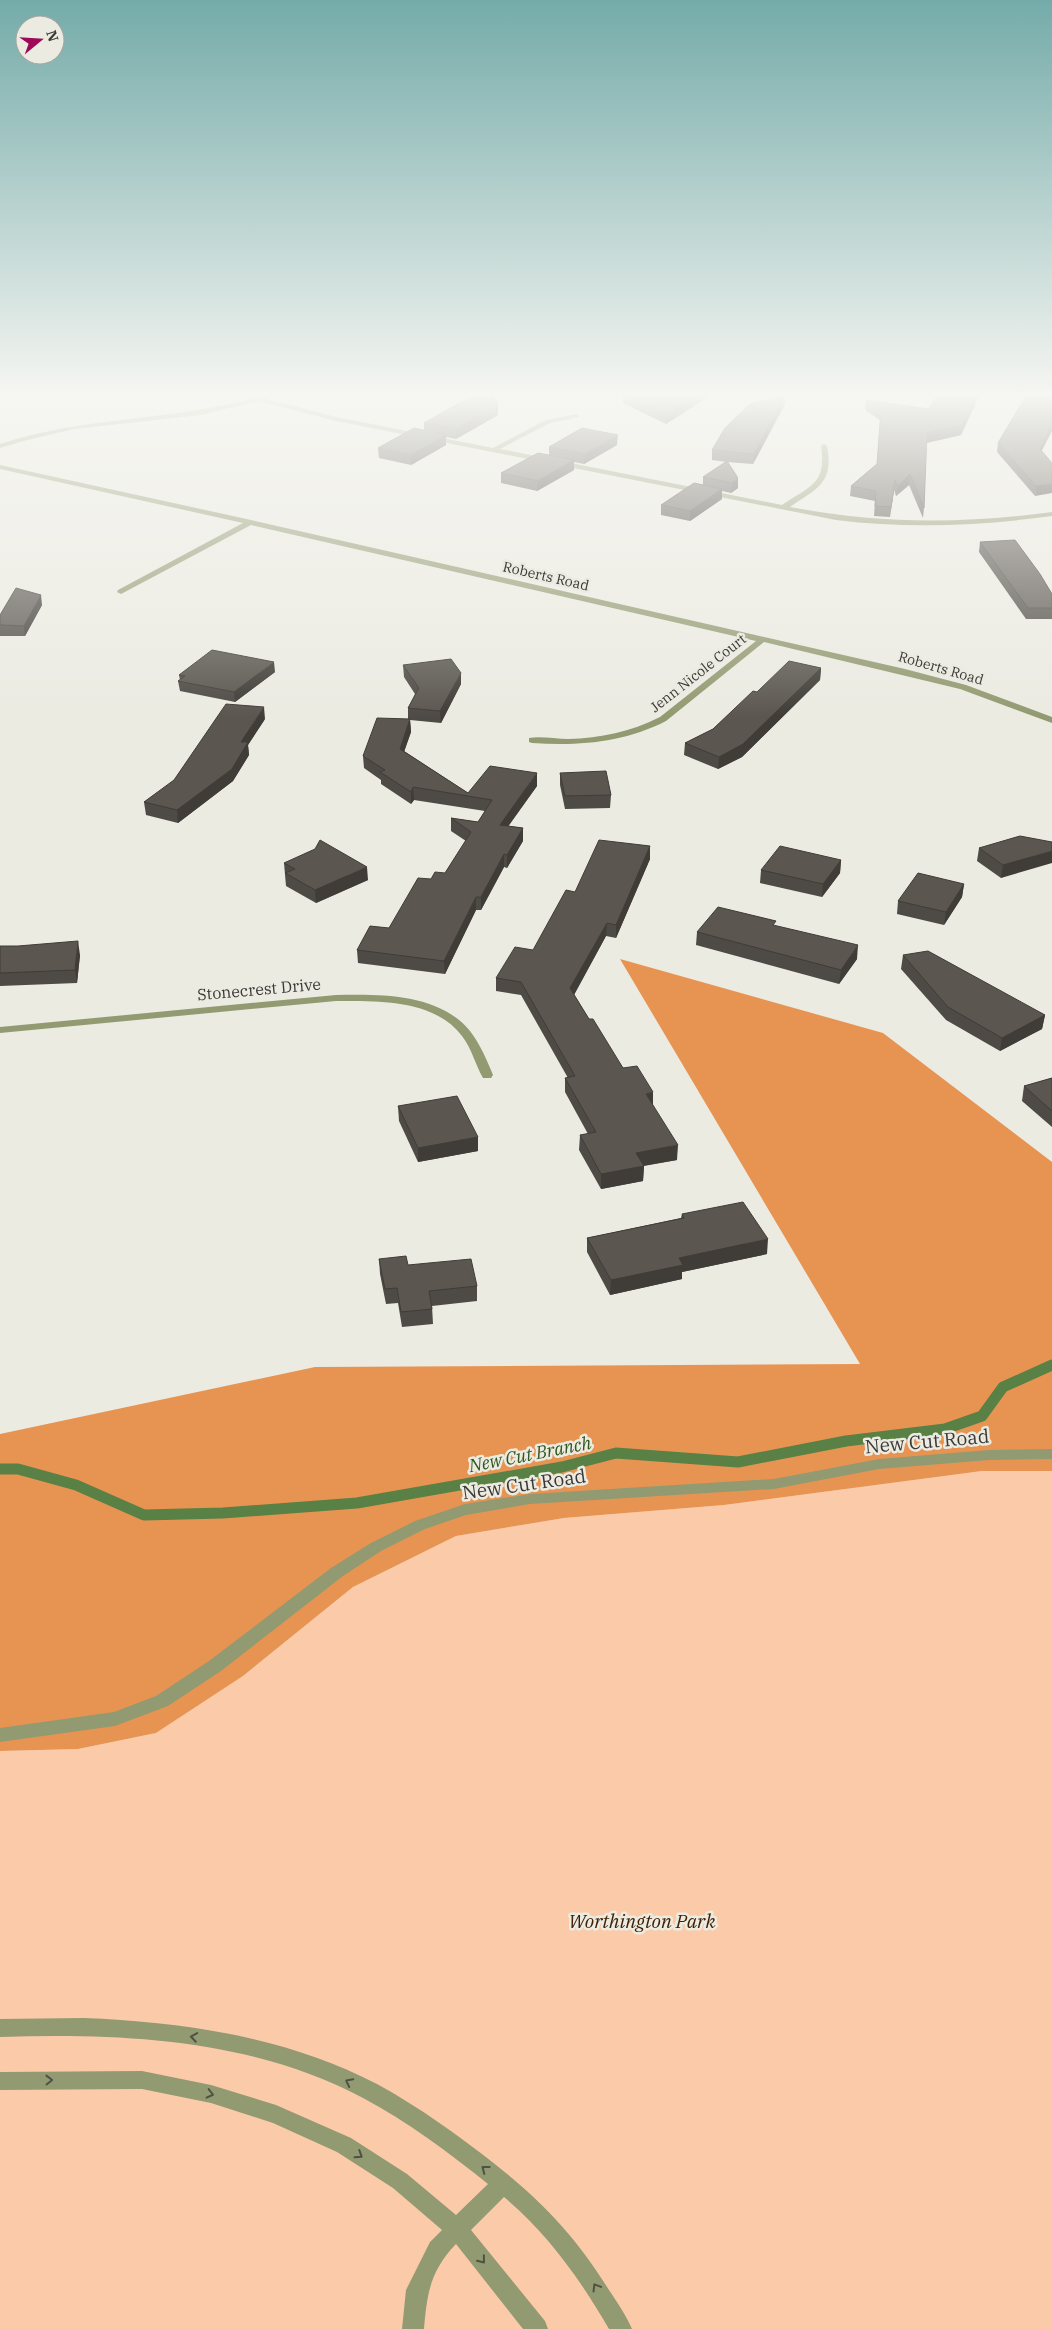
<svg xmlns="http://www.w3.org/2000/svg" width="1052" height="2329" font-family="'IBM Plex Serif',serif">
	<rect width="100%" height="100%" fill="#ecebe2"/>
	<path fill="#fbcba9" d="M982 1471H1052V2329H0V1751L78 1749 156 1733 243 1676 353 1587 456 1536 564 1518 724 1505Z"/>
	<path fill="#e79453" d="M620 959 883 1033 1052 1162V1471H982L724 1505 564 1518 456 1536 353 1587 243 1676 156 1733 78 1749 0 1751V1434L315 1367 860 1364Z"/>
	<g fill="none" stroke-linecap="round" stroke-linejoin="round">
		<path stroke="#598045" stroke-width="11" d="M0 1469H18L76 1485 144 1515 223 1513 357 1503 562 1467 616 1453 738 1462 846 1441 945 1429 982 1416 1003 1387 1052 1365"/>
		<g fill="#929a71" fill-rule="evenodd">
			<path d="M278 391H288L266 399 336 417 493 448 546 420 577 414 579 415V417L550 423 500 449 782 505C810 486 827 484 821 446L824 444 827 446C834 483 818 488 790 507 880 524 961 524 1052 512V516C979 526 909 529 836 520L336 421 259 401 200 415 74 429 27 440 0 448V444C91 414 188 422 278 391Z"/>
			<path d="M0 465 251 520 905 669 966 685 1052 717V723L960 689 764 642 666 721C623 743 579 746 532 743L529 742V738C541 736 556 739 568 739 601 738 630 732 660 717L756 641 251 525 121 594 117 592 118 590 243 523 0 469Z"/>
			<path d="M336 995C380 994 439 993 470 1031 480 1044 487 1060 493 1075L491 1078H483C475 1064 472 1049 462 1036 434 999 378 1001 336 1001L0 1033V1027Z"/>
			<path d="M1052 1449V1459L989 1460 879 1469 774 1489 530 1504 466 1515 425 1529 381 1551 343 1576 221 1671 168 1706 115 1726 0 1742V1728L114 1712 156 1696 209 1661 331 1568 371 1543 415 1521 465 1504 530 1494 774 1479 879 1459 989 1450Z"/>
			<path d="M84 2018C185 2022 286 2037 377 2084 419 2107 458 2135 496 2165 543 2202 577 2238 609 2290 617 2302 626 2315 632 2329H609C580 2279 548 2234 504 2197L471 2230 545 2321 548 2329H523L456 2244C430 2271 427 2294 424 2329H402L406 2290 430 2242 442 2230 393 2188 337 2152 273 2123 211 2103 142 2089 0 2090V2072L142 2071 211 2085 276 2105 351 2138 407 2174 456 2215 488 2184C448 2152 408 2122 363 2098 252 2039 123 2033 0 2037V2019Z"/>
		</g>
	</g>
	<g fill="#4e4a45">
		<path d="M634 391H717L666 424 623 403V393Z"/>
		<path d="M980 394 961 435 926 443 924 508 923 518 909 485 896 496 894 490 890 517 874 516 875 501 850 496 851 486 877 464 880 420 865 410 866 400 929 409Z"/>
		<path d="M785 404 753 464 727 462 738 488 731 493 722 491V499L690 521 661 515V505L703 485V477L727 462 712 460V450Z"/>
		<path d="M498 415 456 439 446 437V445L411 465 379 458 378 448 424 431V423Z"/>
		<path d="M998 443 1042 451 1035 496 997 452Z"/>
		<path d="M617 445 584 464 574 462V470L537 491 501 483V473L549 455V447Z"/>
		<path d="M980 542 1052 594V619H1026L979 552Z"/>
		<path d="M42 605 25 636H0V615Z"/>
		<path d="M403 665 461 684 441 723 410 720 411 732 404 751 468 793 537 786 508 826 523 828V841L507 868 504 867 481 910H476L445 974 358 963 357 950 389 928 431 879 445 873 466 841 451 831V818L478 822 485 811 414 800 411 804 381 784V780L364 768 363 756 408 719V708L415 694 404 677Z"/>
		<path d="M821 668 820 680 742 757 718 769 684 755 685 743 713 729 757 692Z"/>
		<path d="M275 672 235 702 180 691 178 681 180 680 179 675Z"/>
		<path d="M265 719 248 745 249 755 233 781 178 823 146 815 144 802Z"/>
		<path d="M560 773 611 795 610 808 565 809 560 785Z"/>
		<path d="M1052 842 1001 878 977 861 979 848Z"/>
		<path d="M650 846V859L616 938 606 936 574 995 589 1019 623 1068 653 1105 677 1160 644 1166 643 1181 601 1189 579 1150 580 1135 588 1134 565 1092V1078H568L521 995 496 991V978L533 950Z"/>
		<path d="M841 860 840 873 822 897 760 883 761 870Z"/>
		<path d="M284 863 368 880 316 903 286 886Z"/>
		<path d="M964 884 962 897 944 925 897 914 898 901Z"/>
		<path d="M776 926 857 959 839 984 696 945 697 932Z"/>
		<path d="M0 946 80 955 77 983 0 986Z"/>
		<path d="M903 955 1045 1015 1042 1029 1000 1051 946 1020 901 969Z"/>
		<path d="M1052 1078V1127L1022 1101 1024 1086Z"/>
		<path d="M398 1106 478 1137V1151L418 1162 399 1121Z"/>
		<path d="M682 1214 767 1254 682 1272V1279L610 1295 587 1252V1238L681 1218Z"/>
		<path d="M379 1259 408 1265 477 1286V1301L432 1306 433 1324 402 1327 398 1303 386 1304 380 1274Z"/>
	</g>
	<g fill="#403c38">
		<path d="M702 391H717L666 424V415Z"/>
		<path d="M978 391H980V394L961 435 926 443 927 433Z"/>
		<path d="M785 395V404L753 464 754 454Z"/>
		<path d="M498 405V415L456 439V429Z"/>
		<path d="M1052 424V431L1038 458 1040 449Z"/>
		<path d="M446 435V445L411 465V455Z"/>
		<path d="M618 435 617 445 584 464 585 454Z"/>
		<path d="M574 460V470L537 491 538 481Z"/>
		<path d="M910 474 909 485 896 496 898 486Z"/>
		<path d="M738 478V488L731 493 732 483Z"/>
		<path d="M895 480 894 490 890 517 891 507Z"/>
		<path d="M1052 484V493L1035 496 1036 486Z"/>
		<path d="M722 489V499L690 521V511Z"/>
		<path d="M41 595 42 605 25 636 24 626Z"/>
		<path d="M274 662 275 672 235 702 234 692Z"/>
		<path d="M821 668 820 680 742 757 718 769 719 757Z"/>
		<path d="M461 673V684L441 723 440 711Z"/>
		<path d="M264 707 265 719 248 745 249 755 233 781 178 823 177 810 241 742Z"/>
		<path d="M410 719 411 732 401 761 400 749Z"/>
		<path d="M537 773V786L500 838V825Z"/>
		<path d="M413 787 414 800 411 804V792Z"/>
		<path d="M523 828V841L507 868V855Z"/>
		<path d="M650 846V859L616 938V925Z"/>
		<path d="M1052 851V863L1001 878 1003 865Z"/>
		<path d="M504 854V867L481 910V897Z"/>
		<path d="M841 860 840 873 822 897 823 884Z"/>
		<path d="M367 867 368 880 316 903 315 890Z"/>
		<path d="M964 884 962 897 944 925 946 912Z"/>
		<path d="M476 897V910L445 974 444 961Z"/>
		<path d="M607 923 606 936 570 1002V988Z"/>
		<path d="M78 941 80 955 77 983 75 970Z"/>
		<path d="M858 945 857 959 839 984 841 970Z"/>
		<path d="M1045 1015 1042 1029 1000 1051 1002 1038Z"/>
		<path d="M653 1092V1106L646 1094Z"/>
		<path d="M478 1137V1151L418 1162V1148Z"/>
		<path d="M678 1145 677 1160 635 1167 636 1153Z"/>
		<path d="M644 1166 643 1181 601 1189V1174Z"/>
		<path d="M768 1239 767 1254 682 1272V1279L610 1295 611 1280 679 1258Z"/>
	</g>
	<g fill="#5b5650" stroke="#403c38">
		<path d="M481 391H490L498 405 456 429 424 423Z"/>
		<path d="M634 391H702L666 415 623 393Z"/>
		<path d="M939 391H978L962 425 927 433 924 508 910 474 898 486 895 480 891 507 875 506 876 491 851 486 877 464 881 410 866 400 929 409Z"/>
		<path d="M1029 391H1052V424L1040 449 1052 463V484L1036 486 998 443Z"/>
		<path d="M785 395 754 454 712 450 725 428 750 404Z"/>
		<path d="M414 428 446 435 411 455 378 448Z"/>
		<path d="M582 428 618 435 585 454 549 447Z"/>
		<path d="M538 453 574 460 538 481 501 473Z"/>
		<path d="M727 461 738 478 732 483 703 477Z"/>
		<path d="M694 483 722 489 690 511 661 505Z"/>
		<path d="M1015 540 1040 574 1052 594V608H1028L980 542Z"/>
		<path d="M16 588 41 595 24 626 0 625V615Z"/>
		<path d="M212 650 274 662 234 692 178 681 185 676 179 675Z"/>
		<path d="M451 659 461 673 440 711 408 708 419 688 403 665Z"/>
		<path d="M789 661 821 668 743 744 719 757 685 743 713 729 753 691 757 692Z"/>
		<path d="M226 704 264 707 241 742H248L232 769 177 810 144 802 174 780Z"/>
		<path d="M377 718 410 719 400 749 468 793 490 766 537 773 500 825 523 828 507 855 504 854 481 897H476L444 961 357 950 370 926 389 928 418 878 431 879 435 872 445 873 471 832 451 818 478 822 492 800 413 787 411 792 380 772 385 770 363 756Z"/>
		<path d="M606 771 611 795 565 796 560 773Z"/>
		<path d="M1020 836 1052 842V851L1003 865 979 848Z"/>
		<path d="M320 840 367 867 315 890 285 873 295 869 284 863 315 849Z"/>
		<path d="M599 840 650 846 616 925 607 923 570 988 589 1019H593L623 1068 637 1066 653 1092 646 1094 678 1145 636 1153 644 1166 601 1174 580 1135 596 1132 565 1078 575 1076 521 982 496 978 515 947 533 950 566 890 575 892Z"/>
		<path d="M780 846 841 860 823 884 761 870Z"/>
		<path d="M918 873 964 884 946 912 898 901Z"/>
		<path d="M718 907 776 921 773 925 858 945 841 970 697 932Z"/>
		<path d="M78 941 75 970 0 973V946H18Z"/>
		<path d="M928 951 1045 1015 1002 1038 948 1007 903 955Z"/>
		<path d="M1052 1078V1111L1024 1086Z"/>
		<path d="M457 1096 478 1137 418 1148 398 1106Z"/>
		<path d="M743 1202 768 1239 679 1258 683 1265 611 1280 587 1238 684 1218 682 1214Z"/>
		<path d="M406 1256 408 1265 471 1259 477 1286 429 1291 432 1309 401 1312 397 1288 385 1289 379 1259Z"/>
	</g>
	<defs><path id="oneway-chevron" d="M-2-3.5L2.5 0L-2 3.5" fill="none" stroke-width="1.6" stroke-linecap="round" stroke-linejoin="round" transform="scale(1.25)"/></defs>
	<g stroke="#505145">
		<use href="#oneway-chevron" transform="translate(194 2037) rotate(-171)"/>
		<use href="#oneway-chevron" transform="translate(49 2080) rotate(-1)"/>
		<use href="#oneway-chevron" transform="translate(349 2082) rotate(-153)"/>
		<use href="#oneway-chevron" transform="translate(210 2094) rotate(14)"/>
		<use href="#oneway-chevron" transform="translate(359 2155) rotate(33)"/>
		<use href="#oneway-chevron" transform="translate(485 2169) rotate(-142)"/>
		<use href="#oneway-chevron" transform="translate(482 2260) rotate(51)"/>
		<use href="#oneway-chevron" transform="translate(596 2287) rotate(-121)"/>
	</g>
	<linearGradient id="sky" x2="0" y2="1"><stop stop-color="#74aba9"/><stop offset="0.55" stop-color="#f6f6f2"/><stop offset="1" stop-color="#f6f6f2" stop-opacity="0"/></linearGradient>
	<rect width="1052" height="717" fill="url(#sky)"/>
	<g text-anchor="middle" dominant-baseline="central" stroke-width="5" stroke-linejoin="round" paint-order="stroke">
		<g font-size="14" fill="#3a3936" stroke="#ecebe2">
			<text transform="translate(546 576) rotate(13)">Roberts Road</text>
			<text transform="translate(941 668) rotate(16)">Roberts Road</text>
			<text transform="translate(698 673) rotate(-38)">Jenn Nicole Court</text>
		</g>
		<g font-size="16" fill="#3a3936" stroke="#ecebe2">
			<text transform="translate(259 989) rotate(-5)">Stonecrest Drive</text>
		</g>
		<g font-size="18" font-style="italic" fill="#31561e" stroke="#ecebe2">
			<text transform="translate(530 1454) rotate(-11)">New Cut Branch</text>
		</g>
		<g font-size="19" fill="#3a3936" stroke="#ecebe2">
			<text transform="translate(927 1441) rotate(-5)">New Cut Road</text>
			<text transform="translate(524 1484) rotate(-8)">New Cut Road</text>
		</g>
		<g font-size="19" font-style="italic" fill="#412004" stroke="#ecebe2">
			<text x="642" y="1921">Worthington Park</text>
		</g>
	</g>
	<g transform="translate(40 40) rotate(72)"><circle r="24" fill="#ecebe2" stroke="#a5a49d"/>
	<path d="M0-4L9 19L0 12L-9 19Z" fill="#9d0a57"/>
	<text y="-8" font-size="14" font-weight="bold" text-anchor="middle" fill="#3a3936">N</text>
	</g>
</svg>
